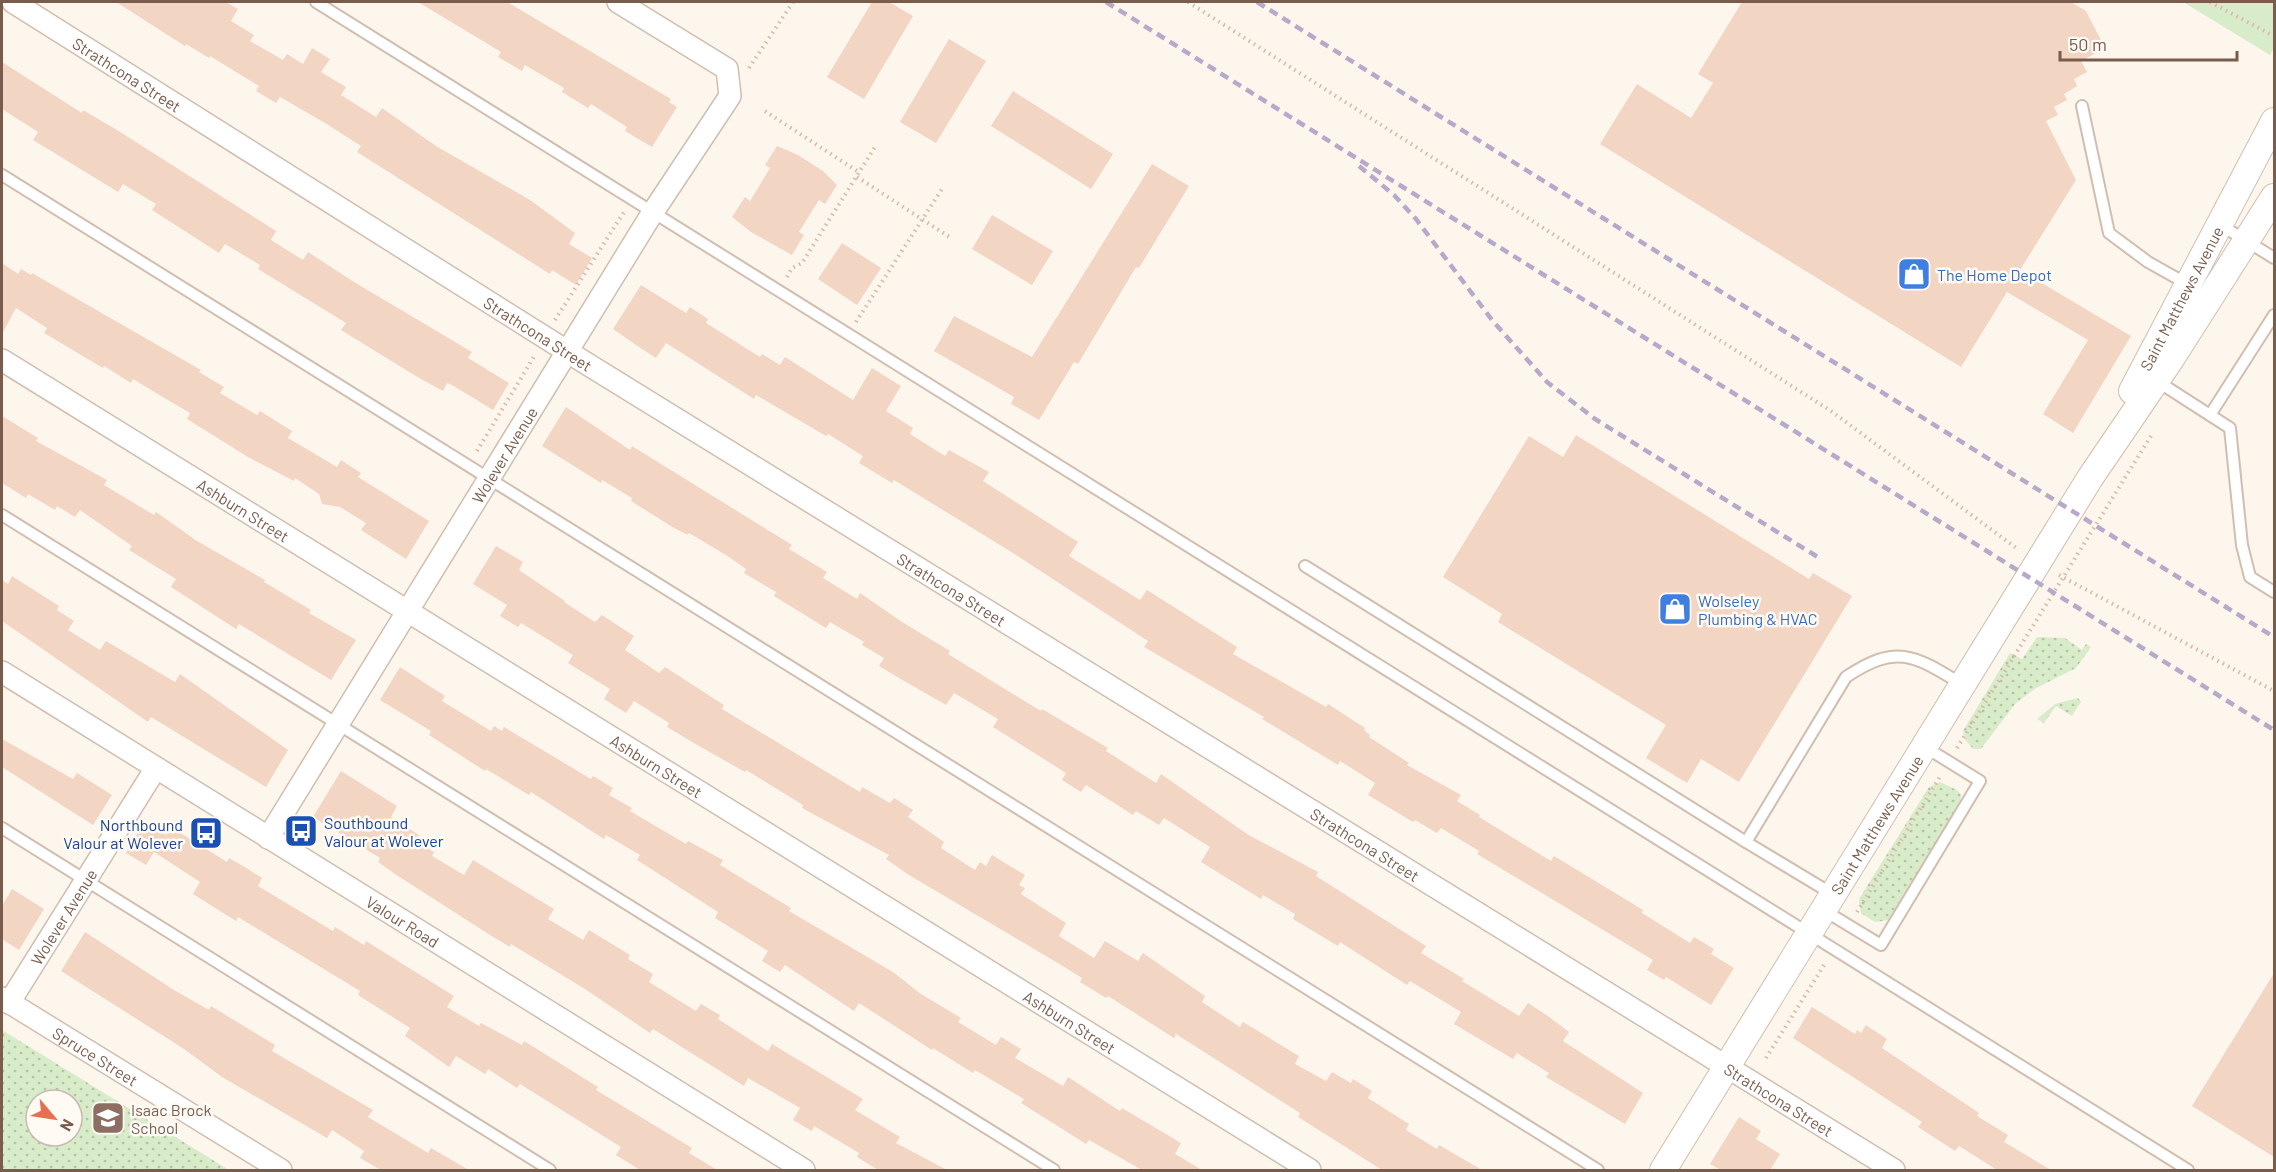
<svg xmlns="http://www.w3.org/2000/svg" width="2276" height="1172" font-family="Barlow,sans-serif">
	<defs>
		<pattern id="grass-dots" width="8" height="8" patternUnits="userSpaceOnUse" patternTransform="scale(1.5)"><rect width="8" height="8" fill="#d8ecc9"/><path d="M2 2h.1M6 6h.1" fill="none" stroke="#b4c2a5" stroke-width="1.8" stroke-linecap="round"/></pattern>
	</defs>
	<rect width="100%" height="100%" fill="#fdf6ec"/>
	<g fill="url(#grass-dots)" fill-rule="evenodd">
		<path d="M2037 637 2065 638 2082 650 2086 644 2091 647 2076 668 2036 688 2015 704 1981 749H1973L1964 738 1963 731 2010 653 2022 659Z"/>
		<path d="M2078 698 2081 702 2072 716 2056 706 2044 723 2037 719 2055 704Z"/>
		<path d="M1940 782 1957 790 1961 795 1960 804 1888 920 1875 922 1861 913 1859 899 1929 787Z"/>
		<path d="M2 1030 229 1170H2ZM36 1100H72V1136H36Z"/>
	</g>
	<path fill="#d8ecc9" d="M2183 2H2274V48L2270 55Z"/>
	<g fill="#f3d5c3">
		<path d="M116 2H226L238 9 231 21 254 35 250 41 283 60 287 54 303 64 312 48 330 59 321 72 346 87 341 95 376 117 382 108 436 146 530 200 575 233 569 244 592 258 576 285 552 270 550 274 357 152 361 146 325 123 280 97 276 103 256 91 259 86 210 56 209 58 186 44 185 46Z"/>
		<path d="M418 2H507L671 99 669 102 677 107 652 147 625 131 627 127 591 104 588 108 562 92 564 88 525 65 522 71 498 57 501 52Z"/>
		<path d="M872 2H889L913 16 864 99 827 77Z"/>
		<path d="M1742 2H2071L2086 11 2105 48 2081 61 2087 72 2074 79 2077 86 2064 94 2067 100 2054 107 2058 115 2046 121 2076 180 2020 270 2131 336 2073 433 2043 414 2088 340 2007 292 1961 367 1600 144 1637 84 1691 118 1713 83 1698 74Z"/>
		<path d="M949 39 986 61 936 143 900 122Z"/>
		<path d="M2 62 82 113 83 110 117 130 276 231 271 240 303 260 308 252 354 282 472 352 468 358 509 383 493 410 452 385 447 383 443 391 419 378 341 330 346 323 258 269 260 265 225 244 219 253 152 210 156 204 123 184 118 192 33 140 38 132 2 109Z"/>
		<path d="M1013 91 1113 154 1091 189 991 126Z"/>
		<path d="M777 146 798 155 823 171 837 185 825 204 819 200 799 232 804 235 792 255 751 232 732 217 745 197 750 201 770 168 765 165Z"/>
		<path d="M1152 164 1189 186 1139 268 1136 267 1078 364 1074 362 1039 420 1011 404 1014 397 934 351 954 316 1032 357Z"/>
		<path d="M992 215 1053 251 1032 285 972 249Z"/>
		<path d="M842 243 881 268 857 305 818 279Z"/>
		<path d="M2 263 18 274 21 269 31 275 32 273 201 370 199 372 224 387 220 393 257 415 260 411 292 431 288 438 337 467 341 460 361 473 358 477 429 521 406 559 361 530 366 523 340 507 322 504 319 494 295 478 294 481 248 457 187 419 190 413 156 393 133 379 131 383 104 366 103 368 44 333 47 328 16 308 2 334Z"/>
		<path d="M641 285 686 313 690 307 708 319 706 323 760 357 762 354 780 365 785 357 853 400 872 368 901 386 886 411 913 428 910 434 945 456 949 450 989 472 983 481 1078 542 1069 556 1140 600 1147 590 1237 647 1233 654 1326 707 1328 704 1365 728 1364 730 1370 735 1369 737 1409 763 1407 765 1461 795 1457 801 1480 815 1479 817 1551 861 1554 856 1564 862 1643 910 1642 913 1690 943 1694 937 1714 949 1711 954 1734 968 1711 1005 1666 977 1664 980 1647 970 1653 960 1477 854 1479 851 1441 828 1437 833 1415 820 1413 822 1368 795 1375 783 1340 761 1338 765 1262 719 1264 717 1144 647 1148 641 1013 553 894 480 892 483 859 463 863 456 828 434 826 436 756 395 754 399 666 343 656 358 636 345 613 329Z"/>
		<path d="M566 407 630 450 632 446 792 545 789 549 827 572 823 578 857 599 860 593 902 622 950 651 948 654 1041 711 1042 709 1108 748 1106 751 1156 783 1161 774 1247 834 1318 872 1316 876 1426 946 1421 953 1464 979 1462 981 1519 1016 1528 1003 1548 1016 1569 1032 1563 1041 1643 1093 1625 1124 1546 1077 1549 1073 1517 1053 1513 1059 1454 1024 1461 1012 1410 981 1407 985 1340 942 1338 946 1293 919 1295 914 1263 895 1261 899 1201 862 1210 847 1164 818 1159 825 1136 811 1133 815 1086 785 1081 792 1062 780 1066 773 993 727 998 719 954 693 946 705 899 678 879 666 884 658 862 645 864 642 830 622 826 628 774 596 776 592 744 573 746 569 726 555 689 533 688 535 674 528 631 501 632 498 602 480 601 483 542 446Z"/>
		<path d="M2 416 38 438 36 441 107 480 104 485 154 515 156 512 197 541 265 580 264 582 311 610 309 613 356 640 331 680 239 624 236 629 171 587 176 579 129 550 132 546 80 510 75 517 57 506 55 510 28 494 26 498 2 483Z"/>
		<path d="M1576 435 1809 579 1813 573 1852 596 1739 782 1701 759 1687 783 1646 758 1666 725 1498 622 1502 614 1443 577 1529 436 1563 457Z"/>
		<path d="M496 546 523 562 519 570 565 601 564 602 595 622 602 615 634 636 625 650 659 673 665 667 724 705 722 709 860 792 862 787 890 803 894 798 913 810 908 817 944 842 941 848 975 870 980 862 986 866 992 855 1025 875 1019 885 1025 888 1021 894 1066 923 1059 936 1094 958 1105 941 1138 961 1143 953 1205 996 1202 1002 1240 1027 1243 1022 1299 1056 1295 1064 1326 1081 1332 1072 1351 1083 1353 1079 1372 1091 1368 1098 1409 1124 1406 1130 1437 1149 1439 1145 1482 1170H1382L1298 1117 1300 1113 1176 1034 1174 1038 1108 996 1106 998 1080 982 1082 978 1061 965 909 875 886 859 889 855 802 808 803 805 746 770 745 772 699 746 667 727 669 723 634 701 626 713 604 699 610 689 568 663 573 655 521 623 518 627 500 616 507 605 473 584Z"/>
		<path d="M12 576 59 606 57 610 74 621 68 630 100 650 106 641 175 682 180 674 288 750 266 787 151 717 148 722 2 621V580L8 584Z"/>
		<path d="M400 667 445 696 442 701 491 731 494 726 502 731 504 727 591 779 593 776 613 788 609 795 632 808 630 811 686 844 688 841 723 860 720 865 791 908 789 911 893 972 921 994 961 1018 958 1022 996 1045 1001 1037 1021 1049 1015 1058 1063 1086 1068 1077 1120 1111 1122 1108 1181 1143 1175 1154 1202 1170H1142L1089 1140 1086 1144 1021 1103 1024 1099 975 1070 973 1073 933 1048 932 1050 859 1003 854 1011 785 965 780 972 762 961 768 951 715 918 718 912 637 860 640 855 606 835 604 839 531 792 529 795 486 769 485 771 429 735 431 731 380 700Z"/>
		<path d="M2 739 73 779 77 773 112 795 93 825 2 767Z"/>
		<path d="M341 771 397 806 391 817 419 835 415 841 434 852 432 856 464 875 473 860 554 909 548 919 583 940 589 930 630 955 628 959 653 974 649 982 696 1011 701 1004 720 1015 718 1019 768 1051 772 1044 863 1099 855 1110 900 1137 896 1143 947 1170H878L857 1157 859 1153 814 1126 812 1131 793 1120 800 1108 748 1078 744 1086 653 1029 650 1033 585 989 511 944 510 947 490 935 398 876 378 862 380 858 313 817Z"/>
		<path d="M144 822 166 835 171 827 227 862 229 858 243 866 262 878 258 886 333 931 335 927 364 945 366 941 454 996 447 1007 479 1026 481 1023 522 1045 524 1041 598 1087 596 1090 692 1148 689 1153 717 1170H640L616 1155 621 1147 520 1084 517 1088 488 1069 485 1074 456 1056 449 1067 405 1036 410 1028 358 995 360 991 238 917 236 921 193 894 200 882 154 852 146 865 126 853Z"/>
		<path d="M12 889 44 909 19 950 2 939V906Z"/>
		<path d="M85 932 174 990 209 1010 211 1006 275 1045 272 1051 373 1110 368 1117 428 1153 431 1148 469 1170H381L360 1158 364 1151 332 1130 327 1138 222 1077 184 1049 61 971Z"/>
		<path d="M2274 973V1157L2192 1106Z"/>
		<path d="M1812 1007 1855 1034 1857 1030 1861 1033 1866 1025 1887 1039 1882 1048 1979 1113 1977 1116 2008 1135 2004 1142 2051 1170H1997L1959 1146 1955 1151 1918 1127 1922 1122 1793 1038Z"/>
		<path d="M1739 1117 1761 1131 1756 1139 1780 1154 1770 1170H1721L1710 1164Z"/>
	</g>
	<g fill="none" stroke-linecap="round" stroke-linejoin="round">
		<defs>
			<g id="service">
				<path d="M316 2 2188 1170"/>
				<path d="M2082 106 2109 233 2148 262 2189 285"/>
				<path d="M2 175 1598 1170"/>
				<path d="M2219 224 2274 258"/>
				<path d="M2157 381 2230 428 2242 545 2250 577 2274 592"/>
				<path d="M2210 415 2274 315"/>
				<path d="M2 515 1054 1170"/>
				<path d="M1305 566 1746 842"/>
				<path d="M2 828 550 1170"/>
				<path d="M1834 895 1746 842 1846 677C1897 643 1914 655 1963 685"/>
				<path d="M1825 911 1881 945 1980 781 1925 747"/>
			</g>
			<g id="minor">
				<path id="s1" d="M13 2 584 362 1894 1170"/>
				<path id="s2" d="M2 360 1310 1170"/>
				<path id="s3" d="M2 672 804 1170"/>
				<path id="s4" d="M268 838 653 212 730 96 727 69 618 2"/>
				<path id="s5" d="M2 998 281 1170"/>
				<path id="s6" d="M9 1003 156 768"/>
			</g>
			<g id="tertiary">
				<path id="s7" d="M2132 391 2274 121"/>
				<path id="s8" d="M1663 1170 2090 478 2171 359 2274 197"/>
			</g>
		</defs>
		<use href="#service" stroke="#d1beb0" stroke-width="14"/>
		<use href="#minor" stroke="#d1beb0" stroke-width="24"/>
		<use href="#tertiary" stroke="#d1beb0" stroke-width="28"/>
		<g stroke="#d9b8a5" stroke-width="4" stroke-dasharray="1.5 4.5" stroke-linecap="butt">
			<path d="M1188 2 1831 411 2019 550"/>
			<path d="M2210 2 2274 36"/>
			<path d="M749 68 793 2"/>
			<path d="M765 111 860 173"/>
			<path d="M857 177 951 238"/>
			<path d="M787 277 792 268 802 263 875 147"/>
			<path d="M555 320 624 212"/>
			<path d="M856 322 942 189"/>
			<path d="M477 451 535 355"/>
			<path d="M2059 575 2274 691"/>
			<path d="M1957 748 2151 436"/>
			<path d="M1857 912 1941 775"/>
			<path d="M1766 1058 1826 962"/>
		</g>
		<use href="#service" stroke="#fff" stroke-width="10"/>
		<use href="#minor" stroke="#fff" stroke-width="21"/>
		<use href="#tertiary" stroke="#fff" stroke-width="26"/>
		<g stroke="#b9a8c9" stroke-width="4.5" stroke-dasharray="9 6" stroke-linecap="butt">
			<path d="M1106 2 2274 730"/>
			<path d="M1257 2 2274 637"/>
			<path d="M1359 166 1394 195 1416 219 1492 320 1547 382 1595 419 1821 559"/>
		</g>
	</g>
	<defs>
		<symbol id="shop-square" viewBox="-11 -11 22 22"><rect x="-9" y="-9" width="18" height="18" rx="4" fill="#3f7fe0" stroke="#fffaf3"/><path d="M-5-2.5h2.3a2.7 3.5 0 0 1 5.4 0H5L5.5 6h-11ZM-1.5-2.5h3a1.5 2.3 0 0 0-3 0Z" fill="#fff"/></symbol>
		<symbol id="bus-square" viewBox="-11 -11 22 22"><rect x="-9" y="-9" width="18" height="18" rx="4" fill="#1a4fb4" stroke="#fffaf3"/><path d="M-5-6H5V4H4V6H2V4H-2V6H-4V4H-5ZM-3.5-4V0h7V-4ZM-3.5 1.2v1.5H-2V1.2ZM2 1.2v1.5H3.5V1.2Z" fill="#fff"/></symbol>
		<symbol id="school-square" viewBox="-11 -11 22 22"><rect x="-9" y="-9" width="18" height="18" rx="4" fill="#8d6e63" stroke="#fffaf3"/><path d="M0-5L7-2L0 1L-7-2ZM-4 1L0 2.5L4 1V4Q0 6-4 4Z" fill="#fff"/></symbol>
	</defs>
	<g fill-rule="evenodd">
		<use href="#shop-square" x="1895" y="255" width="38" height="38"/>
		<use href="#shop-square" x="1656" y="590" width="38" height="38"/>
		<use href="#bus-square" x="282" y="812" width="38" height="38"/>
		<use href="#bus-square" x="187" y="814" width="38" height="38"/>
		<use href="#school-square" x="89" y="1099" width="38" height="38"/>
	</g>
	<g text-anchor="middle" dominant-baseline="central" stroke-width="5" stroke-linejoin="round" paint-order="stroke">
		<g font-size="16" fill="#7a5c4d" stroke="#fffaf3">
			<text stroke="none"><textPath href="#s1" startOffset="135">Strathcona Street</textPath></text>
			<text stroke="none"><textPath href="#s7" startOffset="105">Saint Matthews Avenue</textPath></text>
			<text stroke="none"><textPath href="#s1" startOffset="621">Strathcona Street</textPath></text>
			<text stroke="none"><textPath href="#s4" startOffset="450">Wolever Avenue</textPath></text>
			<text stroke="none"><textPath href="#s2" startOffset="284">Ashburn Street</textPath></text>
			<text stroke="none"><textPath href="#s1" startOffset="1107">Strathcona Street</textPath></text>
			<text stroke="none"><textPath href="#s2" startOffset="770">Ashburn Street</textPath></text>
			<text stroke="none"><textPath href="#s8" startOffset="406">Saint Matthews Avenue</textPath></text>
			<text stroke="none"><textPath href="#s1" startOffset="1593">Strathcona Street</textPath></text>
			<text stroke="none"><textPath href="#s6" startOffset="102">Wolever Avenue</textPath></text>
			<text stroke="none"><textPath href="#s3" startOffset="472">Valour Road</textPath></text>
			<text stroke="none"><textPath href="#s2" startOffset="1256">Ashburn Street</textPath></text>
			<text stroke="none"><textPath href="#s5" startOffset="110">Spruce Street</textPath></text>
			<text stroke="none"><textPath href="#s1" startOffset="2079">Strathcona Street</textPath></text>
		</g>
		<g font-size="16" fill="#366cbe" stroke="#fffaf3" text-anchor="start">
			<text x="1937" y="274">The Home Depot</text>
			<text x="1698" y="600">Wolseley<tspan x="1698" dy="18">Plumbing &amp; HVAC</tspan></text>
		</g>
		<g font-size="16" fill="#164399" stroke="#fffaf3" text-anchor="start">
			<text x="324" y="822">Southbound<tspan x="324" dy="18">Valour at Wolever</tspan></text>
			<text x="183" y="824" text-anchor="end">Northbound<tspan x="183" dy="18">Valour at Wolever</tspan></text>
		</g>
		<g font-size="16" fill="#785e54" stroke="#fffaf3" text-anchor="start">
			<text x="131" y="1109">Isaac Brock<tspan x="131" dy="18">School</tspan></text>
		</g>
	</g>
	<rect width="2276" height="1172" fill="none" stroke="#7a5c4d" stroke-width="6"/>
	<g transform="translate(54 1118) rotate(119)"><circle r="28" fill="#fffaf3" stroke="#cabbb1" stroke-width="1.5"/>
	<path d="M0-4.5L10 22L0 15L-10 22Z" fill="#e76f51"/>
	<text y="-9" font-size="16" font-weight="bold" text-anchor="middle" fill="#7a5c4d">N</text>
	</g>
	<path d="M2060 51v9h177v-9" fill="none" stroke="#7a5c4d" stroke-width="3"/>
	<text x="2069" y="51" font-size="18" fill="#7a5c4d" stroke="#fffaf3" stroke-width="4.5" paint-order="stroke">50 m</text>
</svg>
